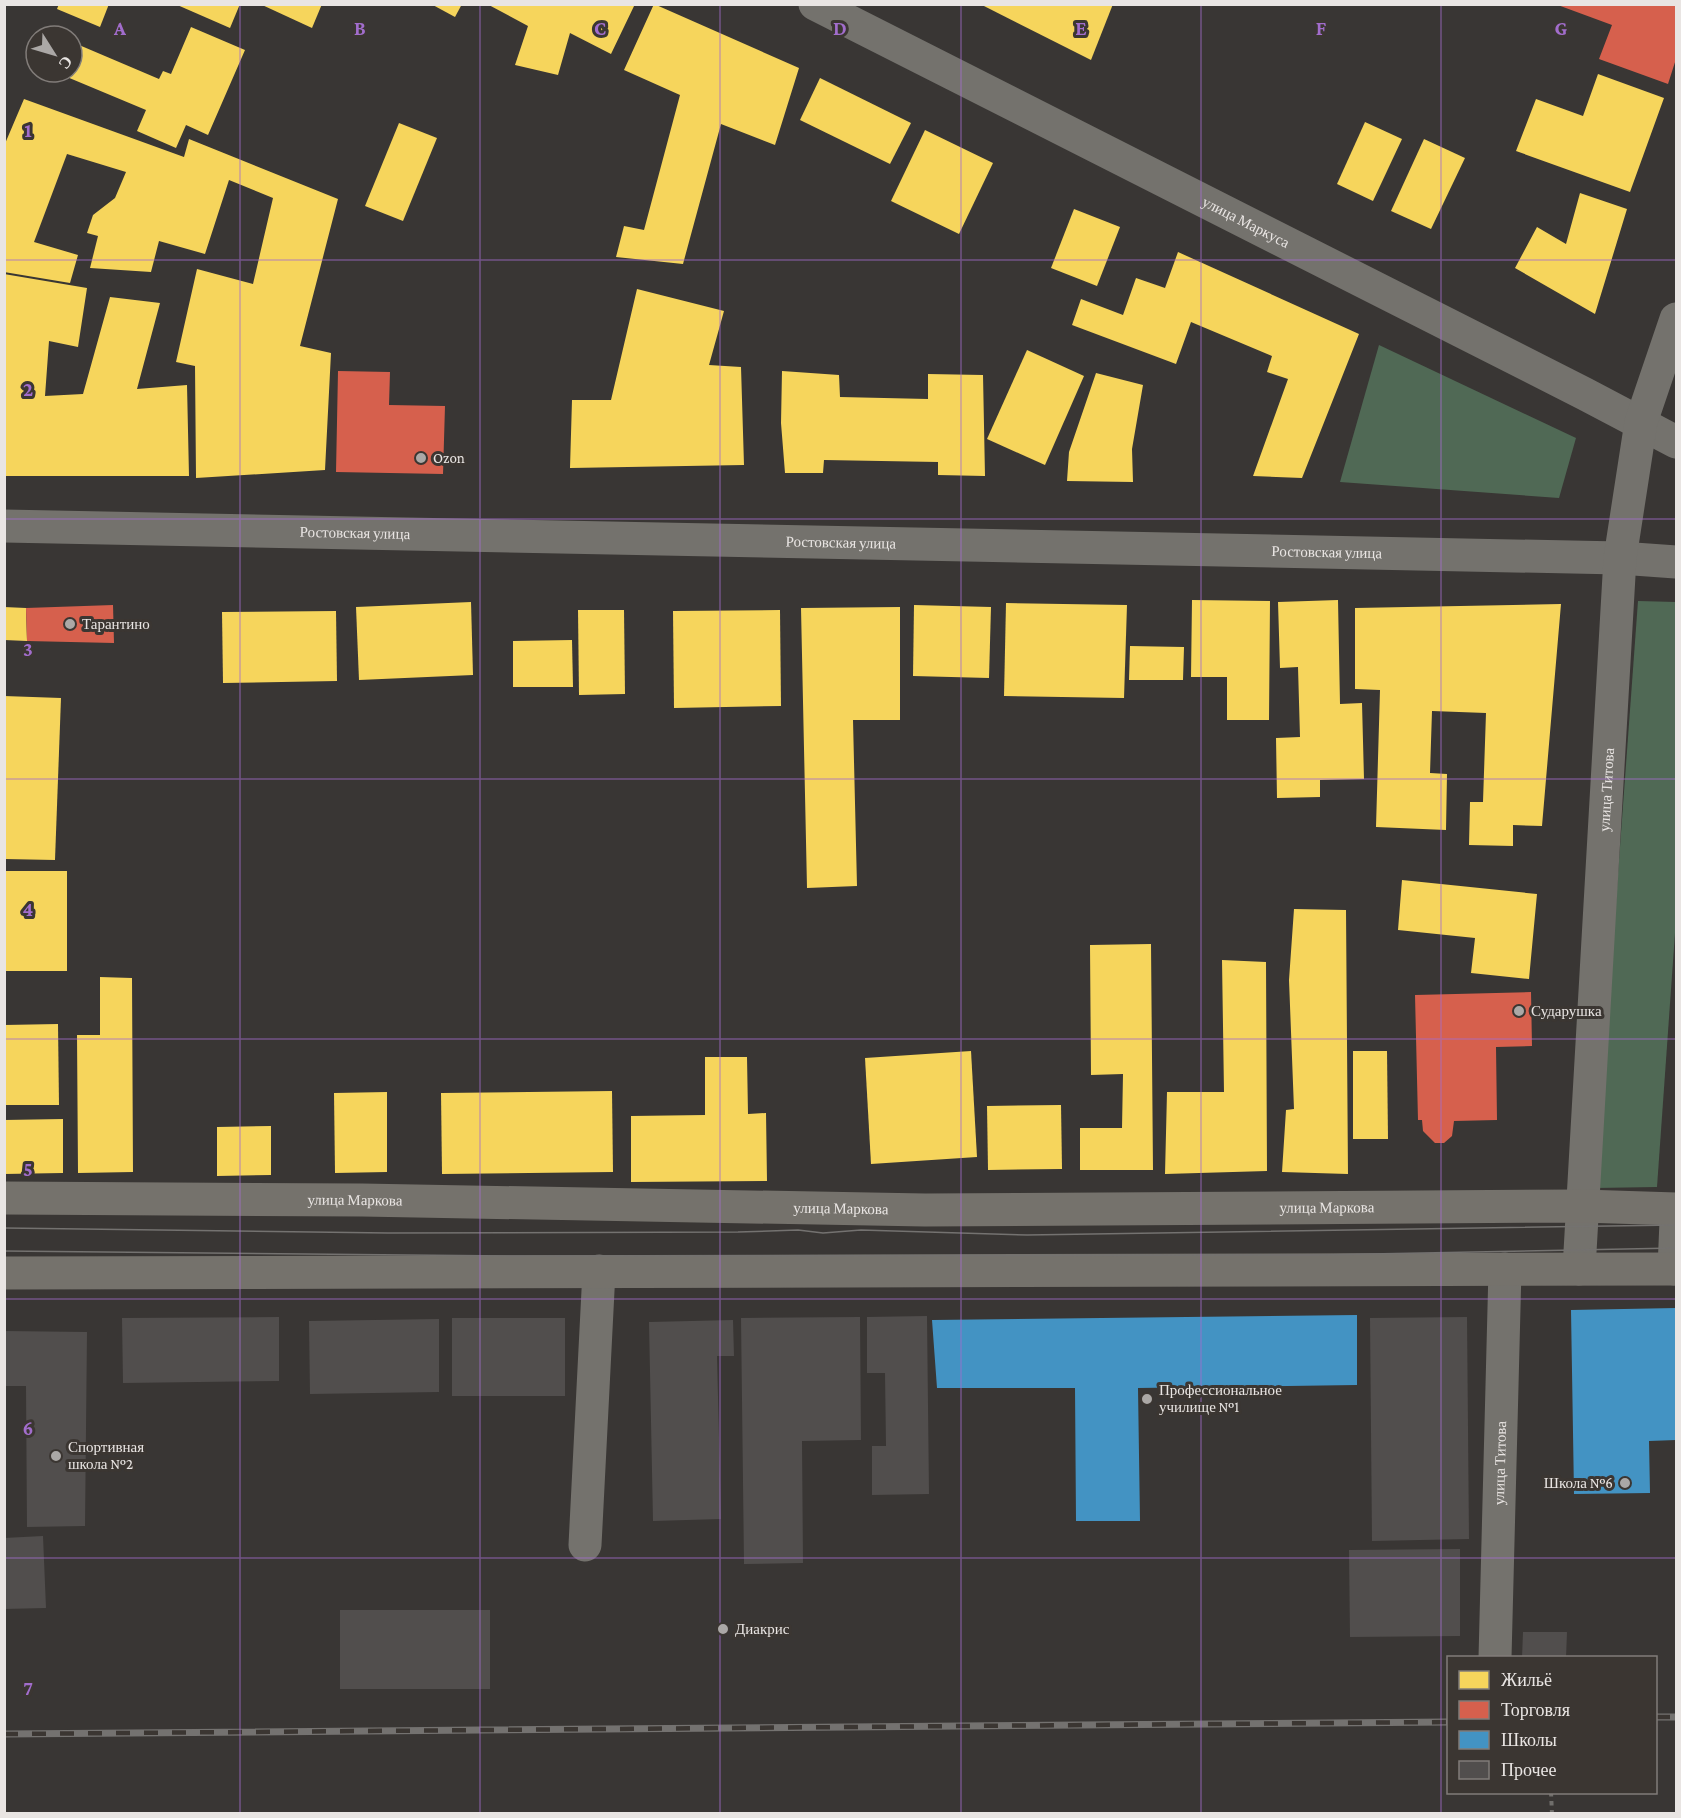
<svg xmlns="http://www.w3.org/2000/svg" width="1681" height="1818" font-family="'Crimson Pro',serif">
	<rect width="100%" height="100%" fill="#393634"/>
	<g fill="#506955">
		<path d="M1379 345 1576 438 1559 498 1340 482Z"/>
		<path d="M1638 601 1676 602V919L1657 1187 1595 1188Z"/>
	</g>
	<g fill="#f6d55c">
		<path d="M59 4H109L100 27 57 9Z"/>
		<path d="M175 4H240L230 28Z"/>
		<path d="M260 4H322L312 28Z"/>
		<path d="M431 4H462L455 17Z"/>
		<path d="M487 4H635L611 54 570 33 558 75 515 65 528 26Z"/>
		<path d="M654 4 799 68 775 145 721 124 683 264 616 257 624 226 644 230 680 95 624 70Z"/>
		<path d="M980 4H1113L1091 60Z"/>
		<path d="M191 27 245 50 208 135 186 125 176 148 137 131 146 110 55 72H72V42L159 79 163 71 171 74Z"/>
		<path d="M1598 74 1664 98 1630 192 1516 151 1536 99 1583 116Z"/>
		<path d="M820 78 911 123 890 164 800 120Z"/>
		<path d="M24 99 184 157 189 139 338 199 300 346 331 353 325 470 196 478 195 366 176 362 197 269 253 284 273 198 229 180 205 254 159 241 151 272 90 268 98 236 87 233 93 215 115 198 126 172 67 154 34 242 78 255 70 283 4 272V146Z"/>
		<path d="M1365 122 1402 139 1373 201 1337 184Z"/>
		<path d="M399 123 437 138 403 221 365 206Z"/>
		<path d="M925 130 993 163 959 234 891 201Z"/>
		<path d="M1424 139 1465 158 1431 229 1391 211Z"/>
		<path d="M1580 193 1627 209 1595 314 1515 268 1537 227 1566 244Z"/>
		<path d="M1074 209 1120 227 1097 286 1051 268Z"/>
		<path d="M1178 252 1359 334 1302 478 1253 476 1288 379 1267 372 1272 356 1191 322 1176 364 1072 325 1081 299 1123 315 1136 278 1165 288Z"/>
		<path d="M4 274 87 288 78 347 49 341 45 396 83 394 110 297 160 303 137 389 187 385 189 476H4Z"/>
		<path d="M637 289 724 311 709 365 741 367 744 465 570 468 572 400H611Z"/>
		<path d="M1027 350 1084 376 1045 465 987 439Z"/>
		<path d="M782 371 839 375 840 397 928 399V374L983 375 985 476 938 475V462L824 460 823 473H785L781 423Z"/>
		<path d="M1096 373 1143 385 1132 449 1133 482 1067 481 1069 452Z"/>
		<path d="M1192 600 1270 601 1269 720H1227V677H1191Z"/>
		<path d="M1338 600 1340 704 1362 703 1364 779 1320 780V797L1277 798 1276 738 1300 737 1298 667 1280 668 1278 602Z"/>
		<path d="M471 602 473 675 359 680 356 607Z"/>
		<path d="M1006 603 1127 605 1124 698 1004 696Z"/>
		<path d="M1561 604 1542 826 1513 825V846L1469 845 1470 802H1483L1486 713 1432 711 1430 773 1447 774 1446 830 1376 827 1380 690 1355 689V608Z"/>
		<path d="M914 605 991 607 989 678 913 676Z"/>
		<path d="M4 607 26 608 27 641 4 640Z"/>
		<path d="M900 607V720H853L857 886 807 888 801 608Z"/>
		<path d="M578 610H624L625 694 579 695Z"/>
		<path d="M780 610 781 706 674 708 673 611Z"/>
		<path d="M336 611 337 681 223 683 222 612Z"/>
		<path d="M572 640 573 687H513V641Z"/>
		<path d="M1130 646 1184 647 1183 680H1129Z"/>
		<path d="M4 696 61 698 55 860 4 859Z"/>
		<rect x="4" y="871" width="63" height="100"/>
		<path d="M1402 880 1537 894 1529 979 1471 973 1475 938 1398 930Z"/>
		<path d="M1294 909 1346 910 1348 1174 1282 1172 1286 1110 1294 1109 1289 980Z"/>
		<path d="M1151 944 1153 1170H1080V1128H1122L1123 1074 1091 1075 1090 945Z"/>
		<path d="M1222 960 1266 962 1267 1171 1165 1174 1167 1092H1224Z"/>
		<path d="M100 977 132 978 133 1172 78 1173 77 1035H100Z"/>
		<path d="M58 1024 59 1105H4V1025Z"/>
		<path d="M971 1051 977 1157 871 1164 865 1058Z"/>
		<path d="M1353 1051H1387L1388 1139H1353Z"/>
		<path d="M705 1057H747L748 1114 766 1113 767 1181 631 1182V1116L705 1115Z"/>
		<path d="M612 1091 613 1172 442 1174 441 1093Z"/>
		<path d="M387 1092V1172L335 1173 334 1093Z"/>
		<path d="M1061 1105 1062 1169 988 1170 987 1106Z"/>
		<path d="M63 1119V1173L4 1174V1120Z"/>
		<path d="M271 1126V1175L217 1176V1127Z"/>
	</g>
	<g fill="#d6604d">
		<path d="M1555 4H1676V59L1668 84 1599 59 1612 25Z"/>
		<path d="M338 371 390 372 389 405 445 406 443 474 336 472Z"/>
		<path d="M113 605 114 643 27 641 26 608Z"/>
		<path d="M1531 992 1532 1046 1496 1047 1497 1120 1454 1121 1452 1136 1444 1143H1435L1423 1131 1422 1120H1418L1415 995Z"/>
	</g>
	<g fill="#4393c3">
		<path d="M1676 1308V1440L1649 1441 1650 1493 1574 1494 1571 1310Z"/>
		<path d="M1357 1315V1385L1138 1388 1140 1521H1076L1075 1388H937L932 1320Z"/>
	</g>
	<g fill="#514e4d">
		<path d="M927 1316 929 1494 872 1495V1446H886L885 1373H867V1317Z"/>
		<path d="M279 1317V1381L123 1383 122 1318Z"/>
		<path d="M860 1317 861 1440 802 1441 803 1563 744 1564 741 1318Z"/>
		<path d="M1467 1317 1469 1539 1372 1541 1370 1318Z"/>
		<rect x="452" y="1318" width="113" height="78"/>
		<path d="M439 1319V1392L310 1394 309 1321Z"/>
		<path d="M733 1320 734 1356H717L721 1519 653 1521 649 1322Z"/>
		<path d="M4 1331 87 1332 85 1526 27 1527 26 1386H4Z"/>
		<path d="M43 1536 46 1608 4 1609V1538Z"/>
		<path d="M1460 1549V1636L1350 1637 1349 1550Z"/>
		<rect x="340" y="1610" width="150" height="79"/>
		<path d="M1523 1632H1567L1566 1658H1522Z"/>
	</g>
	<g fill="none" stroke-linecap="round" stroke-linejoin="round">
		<path stroke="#706e6b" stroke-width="4" stroke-dasharray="4.5 4.5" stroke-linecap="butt" d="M1551 1792 1552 1814"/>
		<g stroke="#74726d" stroke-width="33">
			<path id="s1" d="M815 4 1585 394 1676 442"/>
			<path id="s2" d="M4 526 1620 558 1676 562"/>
			<path id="s3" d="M1579 1269 1620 558 1641 422 1676 319"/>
			<path d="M1674 1269 1676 1221"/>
			<path d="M585 1545 599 1271"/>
			<path id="s4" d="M1495 1658 1505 1269"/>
		</g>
		<g stroke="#75726c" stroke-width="33">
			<path id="s5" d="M4 1198 362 1200 925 1210 1583 1206 1676 1209"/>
			<path d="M4 1273 1676 1269"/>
		</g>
		<g stroke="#747270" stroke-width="1.5">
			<path d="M4 1228 388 1233 738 1232 798 1230 823 1233 861 1230 1027 1235 1676 1225"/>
			<path d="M4 1251 518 1256 1318 1255 1676 1248"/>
		</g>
		<defs>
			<g id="rail">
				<path d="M1656 1717H1676"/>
				<path d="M4 1734 1448 1722"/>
			</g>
		</defs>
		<use href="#rail" stroke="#747270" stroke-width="7"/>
		<use href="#rail" stroke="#3b3632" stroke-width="4.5" stroke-dasharray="14" stroke-linecap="butt"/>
	</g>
	<path fill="none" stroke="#a26dcc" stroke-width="1.5" stroke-opacity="0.55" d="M240 4V1814M480 4V1814M720 4V1814M961 4V1814M1201 4V1814M1441 4V1814M4 260H1676M4 519H1676M4 779H1676M4 1039H1676M4 1299H1676M4 1558H1676"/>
	<g fill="#aba8a6" stroke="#3b3632" stroke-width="2">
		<circle cx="421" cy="458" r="6"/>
		<circle cx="70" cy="624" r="6"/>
		<circle cx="1519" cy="1011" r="6"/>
		<circle cx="1147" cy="1399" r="6"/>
		<circle cx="56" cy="1456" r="6"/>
		<circle cx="1625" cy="1483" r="6"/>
		<circle cx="723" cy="1629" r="6"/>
	</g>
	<g text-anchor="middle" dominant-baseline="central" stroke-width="6" stroke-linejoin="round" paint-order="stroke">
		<g font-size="15" fill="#e9e5e3" stroke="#3b3632">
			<text stroke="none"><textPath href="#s1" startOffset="483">улица Маркуса</textPath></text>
			<text stroke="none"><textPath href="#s2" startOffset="351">Ростовская улица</textPath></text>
			<text stroke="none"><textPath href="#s2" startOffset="837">Ростовская улица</textPath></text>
			<text stroke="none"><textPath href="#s2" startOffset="1323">Ростовская улица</textPath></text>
			<text stroke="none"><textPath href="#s3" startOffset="480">улица Титова</textPath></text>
			<text stroke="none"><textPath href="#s5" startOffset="351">улица Маркова</textPath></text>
			<text stroke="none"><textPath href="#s5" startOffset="837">улица Маркова</textPath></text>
			<text stroke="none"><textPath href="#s5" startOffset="1323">улица Маркова</textPath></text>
			<text stroke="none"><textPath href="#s4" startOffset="195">улица Титова</textPath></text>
		</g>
		<g font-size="15" fill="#e9e5e3" stroke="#3b3632" text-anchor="start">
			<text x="433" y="458">Ozon</text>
			<text x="82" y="624">Тарантино</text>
			<text x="1531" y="1011">Сударушка</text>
			<text x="1159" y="1390">Профессиональное<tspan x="1159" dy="17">училище №1</tspan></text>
			<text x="68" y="1447">Спортивная<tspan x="68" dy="17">школа №2</tspan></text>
			<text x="1613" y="1483" text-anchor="end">Школа №6</text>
			<text x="735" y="1629">Диакрис</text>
		</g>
	</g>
	<g font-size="20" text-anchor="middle" font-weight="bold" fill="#a26dcc" stroke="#3b3632" stroke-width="6" stroke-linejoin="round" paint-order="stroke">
		<text x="120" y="35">A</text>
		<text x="360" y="35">B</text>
		<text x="600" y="35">C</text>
		<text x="840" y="35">D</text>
		<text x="1081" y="35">E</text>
		<text x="1321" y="35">F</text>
		<text x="1561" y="35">G</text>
		<text x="28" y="137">1</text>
		<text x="28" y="396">2</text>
		<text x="28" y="656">3</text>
		<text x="28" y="916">4</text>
		<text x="28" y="1176">5</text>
		<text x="28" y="1435">6</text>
		<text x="28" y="1695">7</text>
	</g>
	<rect width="1681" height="1818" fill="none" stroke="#e9e5e3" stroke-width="12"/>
	<rect x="1447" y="1656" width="210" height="138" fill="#3b3632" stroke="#817c79" stroke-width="1.5"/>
	<rect x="1459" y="1671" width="30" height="18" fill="#f6d55c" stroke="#817c79" stroke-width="1.5"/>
	<text x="1501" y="1686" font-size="18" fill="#e9e5e3">Жильё</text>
	<rect x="1459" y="1701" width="30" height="18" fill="#d6604d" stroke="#817c79" stroke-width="1.5"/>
	<text x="1501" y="1716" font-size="18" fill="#e9e5e3">Торговля</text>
	<rect x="1459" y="1731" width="30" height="18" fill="#4393c3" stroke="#817c79" stroke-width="1.5"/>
	<text x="1501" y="1746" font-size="18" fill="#e9e5e3">Школы</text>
	<rect x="1459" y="1761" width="30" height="18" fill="#514e4d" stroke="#817c79" stroke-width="1.5"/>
	<text x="1501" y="1776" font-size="18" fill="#e9e5e3">Прочее</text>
	<g transform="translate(54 54) rotate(127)"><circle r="28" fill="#3b3632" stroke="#817c79" stroke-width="1.5"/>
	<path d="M0-4.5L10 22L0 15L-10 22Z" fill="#aba8a6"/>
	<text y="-9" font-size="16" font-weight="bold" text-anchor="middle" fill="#e9e5e3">С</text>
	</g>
</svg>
